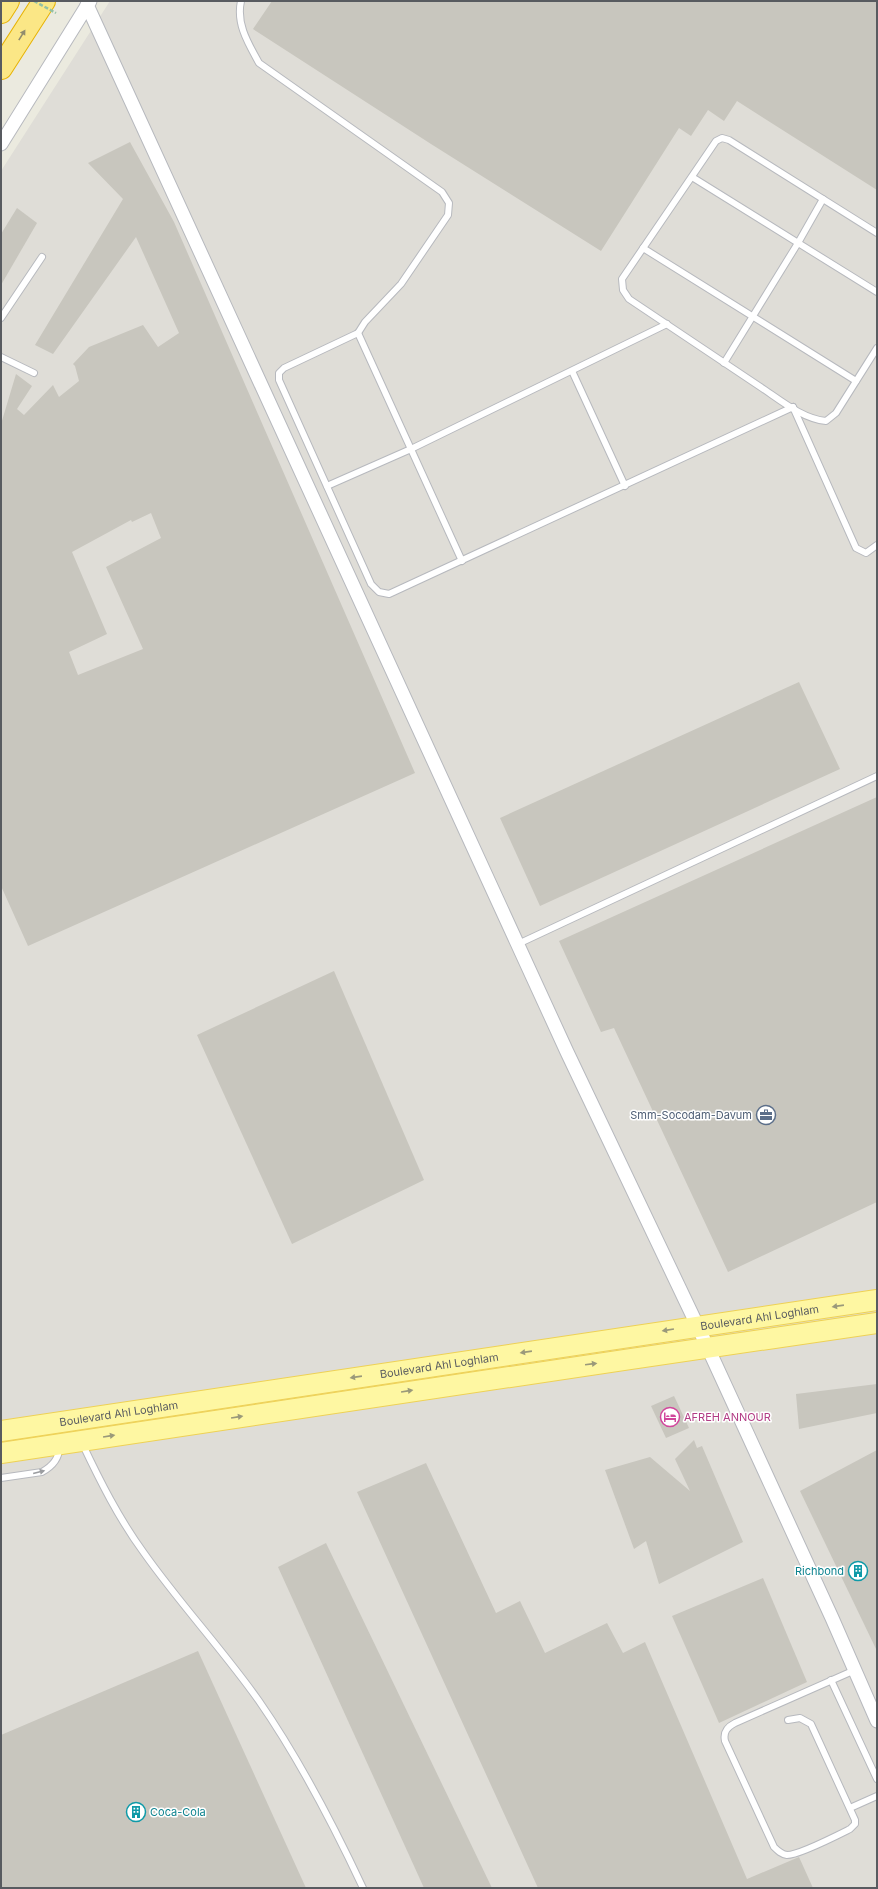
<svg xmlns="http://www.w3.org/2000/svg" width="878" height="1889" font-family="Inter,sans-serif">
	<rect width="100%" height="100%" fill="#ebeadf"/>
	<path fill="#dfddd7" d="M110 1H877V1888H1V171Z"/>
	<g fill="#c8c6be" fill-rule="evenodd">
		<path d="M272 1H877V190L737 101 724 121 708 110 691 136 679 128 601 251 431 144 253 29Z"/>
		<path d="M130 142 174 222 415 773 28 946 1 886V424L16 374 32 386 17 409 24 415 53 385 59 397 79 381 75 366 73 364 89 347 143 325 158 347 179 333 136 237 53 354 35 345 123 199 88 163ZM151 513 161 538 106 567 143 649 78 675 69 652 107 634 72 552 131 520 132 522Z"/>
		<path d="M17 208 37 223 1 285V234Z"/>
		<path d="M799 682 840 769 540 906 500 818Z"/>
		<path d="M877 797V1202L728 1272 614 1028 601 1032 559 941Z"/>
		<path d="M334 971 424 1180 292 1244 197 1035Z"/>
		<path d="M877 1384V1413L799 1429 796 1394Z"/>
		<path d="M674 1396 689 1428 666 1438 651 1406Z"/>
		<path d="M694 1440 697 1448 702 1446 743 1542 659 1584 646 1541 634 1549 605 1470 650 1457 690 1491 675 1459Z"/>
		<path d="M877 1450V1651L800 1491Z"/>
		<path d="M426 1463 496 1613 520 1601 545 1653 607 1623 623 1653 645 1642 747 1879 799 1857 813 1888H538L357 1492Z"/>
		<path d="M326 1543 492 1888H424L278 1567Z"/>
		<path d="M763 1578 807 1682 719 1723 672 1616Z"/>
		<path d="M198 1651 306 1888H1V1735Z"/>
	</g>
	<g fill="none" stroke-linecap="round" stroke-linejoin="round">
		<defs>
			<g id="lane">
				<path d="M241 1C236 24 248 43 259 63L442 192 449 203 448 215 401 284 365 322 358 333 284 368 279 373V380L371 584 379 592 389 594 793 407"/>
				<path d="M692 177 877 292"/>
				<path d="M877 233 729 140 722 138 716 141 622 279 623 290 629 299C672 328 715 357 759 386 779 399 802 419 826 421L836 413 877 348"/>
				<path d="M643 248 856 381"/>
				<path d="M1 318 42 257"/>
				<path d="M358 333 462 561"/>
				<path d="M1 357 34 373"/>
				<path d="M724 363 798 243 823 199"/>
				<path d="M572 371 625 486"/>
				<path d="M793 407 856 548 866 553 877 545"/>
				<path d="M327 486 411 449 667 324"/>
				<path d="M518 944 877 776"/>
				<path d="M82 1443C100 1481 119 1519 144 1553 180 1604 223 1650 259 1701 300 1760 333 1824 363 1888"/>
				<path d="M1 1478 42 1472C51 1467 59 1459 59 1448"/>
				<path d="M831 1680 877 1779"/>
				<path d="M788 1720 800 1718 811 1724 855 1820V1824L850 1829C838 1835 799 1855 787 1855 781 1854 778 1851 774 1847L725 1741C723 1732 727 1727 735 1723L855 1670"/>
				<path d="M850 1808 877 1796"/>
			</g>
			<g id="street">
				<path d="M87 5 567 1052 708 1348 832 1618 877 1721"/>
				<path d="M1 144 90 1"/>
			</g>
			<g id="primary">
				<path id="s1" d="M1 1431 877 1300"/>
				<path d="M1 1453C293 1407 585 1366 877 1323"/>
			</g>
			<g id="highway">
				<path d="M1 12 8 1"/>
				<path d="M1 68 44 1"/>
			</g>
		</defs>
		<use href="#lane" stroke="#b7b9be" stroke-width="8"/>
		<use href="#street" stroke="#b7b9be" stroke-width="15"/>
		<use href="#primary" stroke="#eed155" stroke-width="22"/>
		<use href="#highway" stroke="#e7b304" stroke-width="24"/>
		<use href="#lane" stroke="#fff" stroke-width="6"/>
		<use href="#street" stroke="#fff" stroke-width="13"/>
		<use href="#primary" stroke="#fef7a2" stroke-width="20"/>
		<use href="#highway" stroke="#fbe786" stroke-width="22"/>
		<path stroke="#94c1a4" stroke-width="2.5" stroke-dasharray="4 2" stroke-linecap="butt" d="M34 1 56 13"/>
	</g>
	<defs><path id="oneway-solid" d="M-6-.8H1V-3.2L6.5 0L1 3.2V.8H-6Z"/></defs>
	<use fill="#918c6d" href="#oneway-solid" transform="translate(22 35) rotate(-58)"/>
	<g fill="#9a997a">
		<use href="#oneway-solid" transform="translate(838 1306) rotate(172)"/>
		<use href="#oneway-solid" transform="translate(668 1330) rotate(171)"/>
		<use href="#oneway-solid" transform="translate(526 1352) rotate(172)"/>
		<use href="#oneway-solid" transform="translate(591 1364) rotate(-7)"/>
		<use href="#oneway-solid" transform="translate(356 1377) rotate(172)"/>
		<use href="#oneway-solid" transform="translate(407 1391) rotate(-9)"/>
		<use href="#oneway-solid" transform="translate(237 1417) rotate(-9)"/>
		<use href="#oneway-solid" transform="translate(109 1436) rotate(-9)"/>
	</g>
	<use fill="#9b9da0" href="#oneway-solid" transform="translate(39 1472) rotate(-14)"/>
	<defs>
		<symbol id="office-ring" viewBox="-11 -11 22 22"><circle r="9.5" fill="#fff" stroke="#5c6f8a" stroke-width="1.5"/><path d="M-6-3h4V-5.5h4V-3h4V5H-6ZM-1-4.5V-3h2v-1.5ZM-6 0V1H6V0Z" fill="#5c6f8a"/></symbol>
		<symbol id="hotel-ring" viewBox="-11 -11 22 22"><circle r="9.5" fill="#fff" stroke="#d1479c" stroke-width="1.5"/><path d="M-6-4.5h1.5V1H6V5H4.5V3h-9V5H-6ZM-4 0a1.8 1.8 0 1 1 3.6 0ZM.5 0V-2.5h3Q6-2.5 6 0Z" fill="#d1479c"/></symbol>
		<symbol id="building-ring" viewBox="-11 -11 22 22"><circle r="9.5" fill="#fff" stroke="#0f9aa8" stroke-width="1.5"/><path d="M-4-6H4V6H1V3H-1V6H-4ZM-2.5-4.3h1.7v1.8h-1.7ZM.8-4.3h1.7v1.8H.8ZM-2.5-1h1.7V.8h-1.7ZM.8-1h1.7V.8H.8Z" fill="#0f9aa8"/></symbol>
	</defs>
	<g fill-rule="evenodd">
		<use href="#office-ring" x="755" y="1104" width="22" height="22"/>
		<use href="#hotel-ring" x="659" y="1406" width="22" height="22"/>
		<use href="#building-ring" x="847" y="1560" width="22" height="22"/>
		<use href="#building-ring" x="125" y="1801" width="22" height="22"/>
	</g>
	<g text-anchor="middle" dominant-baseline="central" stroke-width="3" stroke-linejoin="round" paint-order="stroke">
		<g font-size="11" fill="#4e5e75" stroke="#fff" text-anchor="end">
			<text x="752" y="1115">Smm-Socodam-Davum</text>
		</g>
		<g font-size="11" fill="#585b60" stroke="#fff">
			<text stroke="none"><textPath href="#s1" startOffset="767">Boulevard Ahl Loghlam</textPath></text>
			<text stroke="none"><textPath href="#s1" startOffset="443">Boulevard Ahl Loghlam</textPath></text>
			<text stroke="none"><textPath href="#s1" startOffset="119">Boulevard Ahl Loghlam</textPath></text>
		</g>
		<g font-size="11" fill="#b23c85" stroke="#fff" text-anchor="start">
			<text x="684" y="1417">AFREH ANNOUR</text>
		</g>
		<g font-size="11" fill="#0d838f" stroke="#fff" text-anchor="end">
			<text x="844" y="1571">Richbond</text>
			<text x="150" y="1812" text-anchor="start">Coca-Cola</text>
		</g>
	</g>
	<rect width="878" height="1889" fill="none" stroke="#585b60" stroke-width="4"/>
</svg>
